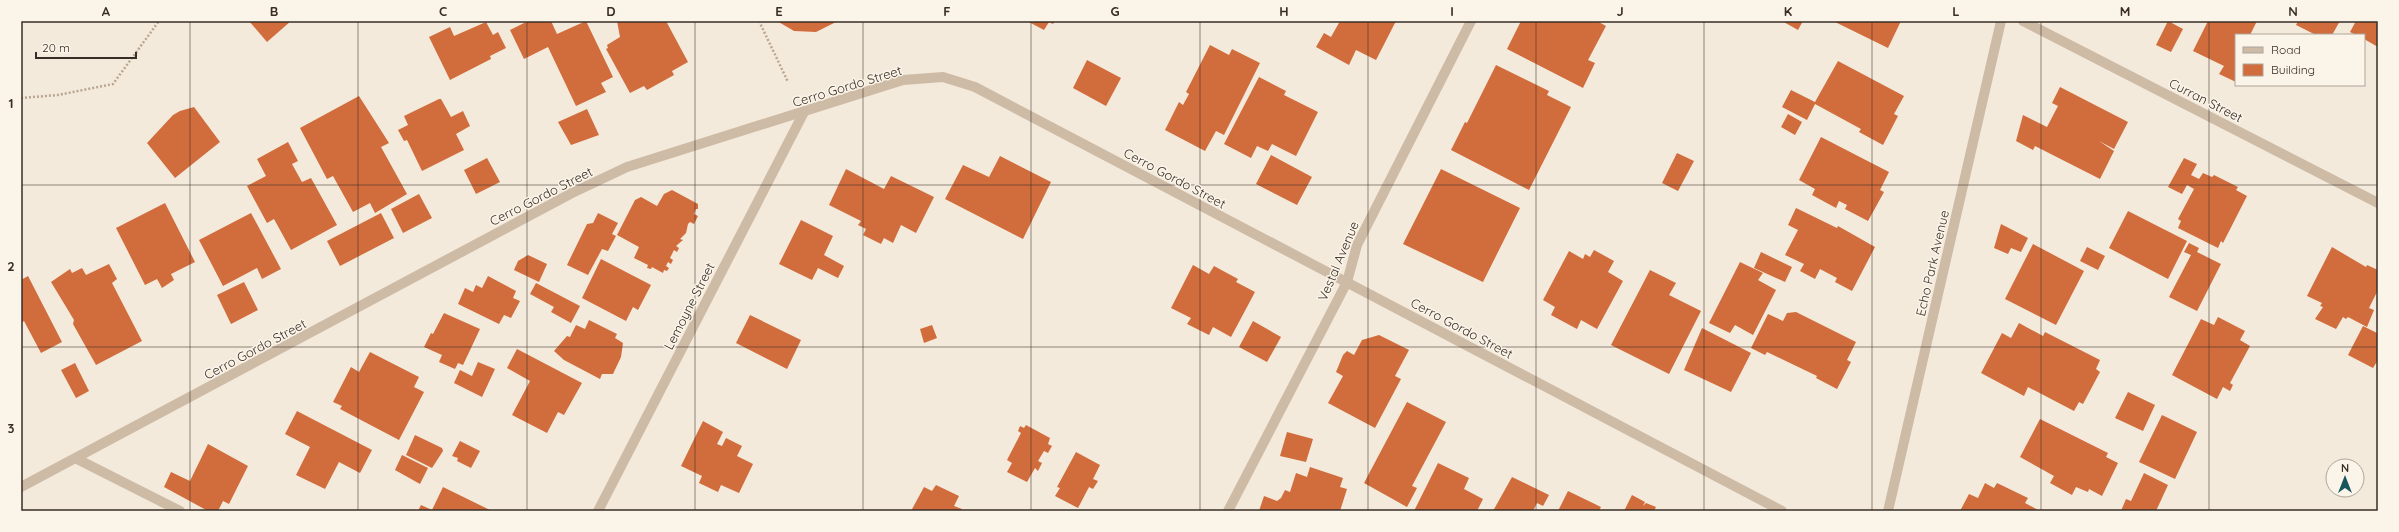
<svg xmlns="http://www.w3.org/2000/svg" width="2399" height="532" font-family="Quicksand,sans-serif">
	<rect width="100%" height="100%" fill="#f4eadb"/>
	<g fill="#d16c3c">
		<path d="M249 21H291L267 42Z"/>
		<path d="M528 21H551L557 34 586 21 613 77 601 83 606 92 576 106 548 47 524 59 510 30Z"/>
		<path d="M617 21H666L688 62 672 71 674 75 647 90 644 86 630 93 606 49 608 48 607 45 620 37Z"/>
		<path d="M777 21H838L816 32 794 31Z"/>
		<path d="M1027 21H1055L1053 24 1049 22 1044 30Z"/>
		<path d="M1340 21H1396L1376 60 1356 50 1349 65 1316 47 1324 33 1331 37Z"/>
		<path d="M1521 21H1597L1606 26 1588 60 1595 63 1583 88 1507 49Z"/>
		<path d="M1782 21H1803L1798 30Z"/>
		<path d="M1833 21H1901L1888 48Z"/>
		<path d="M2168 21 2183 29 2171 52 2156 45Z"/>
		<path d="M2208 21H2257L2250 35H2236V82L2219 74 2224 66 2193 51Z"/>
		<path d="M2298 21H2340L2332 35H2316L2296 25Z"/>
		<path d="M2356 21H2378V47L2364 39V35H2356L2350 32Z"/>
		<path d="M486 22 493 35 498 32 506 48 490 56 491 59 450 80 429 37 450 27 454 36Z"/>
		<path d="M1210 45 1229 55 1232 49 1260 63 1224 135 1216 131 1205 151 1165 130 1179 102 1183 105 1189 94 1186 92Z"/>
		<path d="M1087 60 1121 78 1106 106 1073 88Z"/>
		<path d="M1838 61 1904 96 1894 114 1898 116 1883 145 1859 132 1861 129 1815 104 1807 120 1782 107 1791 90 1815 102Z"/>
		<path d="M1496 65 1549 91 1547 95 1571 107 1529 190 1451 150 1465 122 1467 123Z"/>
		<path d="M1259 77 1286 91 1284 95 1318 112 1296 156 1272 144 1268 151 1257 146 1251 158 1224 144Z"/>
		<path d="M2060 87 2128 122 2114 149 2099 141 2114 151 2100 179 2035 146 2033 150 2016 141 2023 115 2047 127 2058 106 2052 103Z"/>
		<path d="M359 96 389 143 381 147 407 194 375 213 370 203 353 212 333 176 327 179 300 128Z"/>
		<path d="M439 99H441L451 117 463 111 470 126 456 134 464 150 422 171 407 140 404 141 398 130 408 125 404 116Z"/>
		<path d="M194 107 220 142 175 178 147 143 173 115 180 111Z"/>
		<path d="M587 109 599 135 571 145 558 122Z"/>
		<path d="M1788 114 1802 122 1795 135 1781 127Z"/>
		<path d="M1821 137 1889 172 1880 190 1884 192 1868 221 1845 209 1847 205 1839 201 1836 208 1812 195 1815 189 1799 180Z"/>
		<path d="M288 142 298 161 292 164 302 182 311 178 337 225 291 250 274 219 267 223 247 186 266 176 257 159Z"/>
		<path d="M1677 153 1694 161 1678 191 1662 183Z"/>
		<path d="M1271 155 1312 177 1297 205 1256 184Z"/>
		<path d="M1000 156 1051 182 1023 239 945 199 963 165 989 177Z"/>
		<path d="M487 158 500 182 476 194 464 170Z"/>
		<path d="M2184 158 2197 164 2191 175 2199 179 2203 173 2212 177 2214 175 2238 187 2236 190 2247 196 2223 243 2221 241 2218 248 2178 228 2181 221 2178 219 2194 189 2187 185 2182 194 2168 187Z"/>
		<path d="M846 169 884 189 891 176 934 197 916 233 901 225 893 243 884 238 881 244 863 235 866 229 858 225 861 221 829 205Z"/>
		<path d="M1441 169 1520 208 1483 282 1403 244Z"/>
		<path d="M672 190 698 204V209H696L694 214 698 216 694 224 690 222 688 224 686 233 680 239 683 240 676 246 679 248 677 252 674 250 670 258 673 260 671 264 668 262 666 266 669 268 667 271 664 270 663 273 652 267 651 269 647 268 648 265 634 258 639 247 617 235 635 200 641 197 657 206 664 194Z"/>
		<path d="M419 194 432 218 403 233 391 209Z"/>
		<path d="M165 203 195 262 171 274 174 280 162 288 157 279 145 285 116 228Z"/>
		<path d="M1796 208 1837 228 1838 226 1875 247 1852 291 1835 282 1837 278 1820 269 1815 279 1800 271 1804 264 1785 255 1798 230 1788 225Z"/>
		<path d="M2128 211 2187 241 2168 279 2109 248Z"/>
		<path d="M251 213 281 269 262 279 257 268 223 286 199 240Z"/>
		<path d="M381 213 394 238 340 266 327 241Z"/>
		<path d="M598 213 618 223 612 234 616 236 608 251 602 249 588 275 567 265 587 224 593 223Z"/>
		<path d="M801 220 833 236 824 255 844 266 838 278 818 268 812 280 779 264Z"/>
		<path d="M2001 224 2028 238 2021 252 2011 248 2008 254 1994 248Z"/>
		<path d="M2189 243 2199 248 2197 252 2221 264 2197 311 2169 297 2191 255 2184 252Z"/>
		<path d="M2033 244 2084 271 2056 325 2005 299Z"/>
		<path d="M2087 247 2105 256 2098 270 2080 261Z"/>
		<path d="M2332 247 2366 267 2367 265 2378 270V290L2369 308 2374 310 2367 327 2348 317 2346 319 2343 317 2336 329 2315 319 2323 307 2320 306 2322 303 2307 296Z"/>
		<path d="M1594 250 1614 261 1608 272 1623 281 1597 329 1581 320 1577 329 1551 315 1555 307 1543 300 1569 251 1583 259 1585 254 1590 257Z"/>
		<path d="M1761 252 1792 267 1785 282 1754 268Z"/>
		<path d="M528 255 547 264 539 282 514 270 518 261Z"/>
		<path d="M601 259 651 285 638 310 633 307 626 321 582 298Z"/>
		<path d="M1740 262 1763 273 1758 280 1776 290 1753 335 1735 325 1730 333 1709 323Z"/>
		<path d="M109 264 117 279 112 283 142 341 96 365 73 324 74 320 51 282 70 269 72 273 82 268 86 275Z"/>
		<path d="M1193 265 1209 274 1214 266 1238 279 1236 282 1255 292 1231 337 1213 327 1209 335 1187 324 1191 318 1171 308Z"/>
		<path d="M1650 270 1676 283 1669 295 1701 311 1669 374 1611 345Z"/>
		<path d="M28 276 62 342 41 353 24 321 21 323V280Z"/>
		<path d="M488 276 516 291 513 298 520 301 511 318 504 315 499 324 458 304 465 288 473 292 476 285 482 288Z"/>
		<path d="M244 282 258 310 231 324 217 295Z"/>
		<path d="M536 283 580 306 571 323 551 312 554 307 530 294Z"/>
		<path d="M1796 312 1856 342 1847 360 1851 362 1837 389 1816 378 1817 376 1767 352 1765 355 1751 348 1768 314 1783 321 1787 313Z"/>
		<path d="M444 313 480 329 463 365 458 363 455 369 439 362 442 355 424 347 431 333 433 334Z"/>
		<path d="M750 315 801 340 787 369 736 343Z"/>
		<path d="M2218 317 2245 331 2240 340 2250 346 2230 383 2233 385 2230 391 2223 387 2217 399 2172 375 2201 319 2214 325Z"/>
		<path d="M589 320 617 334 615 338 623 343 621 357 613 374H602L600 379 564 360 554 351 567 336 570 337 576 325 585 329Z"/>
		<path d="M1253 321 1281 337 1267 362 1239 347Z"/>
		<path d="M2019 323 2043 336 2045 332 2100 360 2096 369 2100 372 2083 404 2079 402 2074 411 2028 387 2024 396 1981 373 2002 333 2011 338Z"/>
		<path d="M932 325 937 338 924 343 920 329Z"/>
		<path d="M2363 326 2377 333 2378 330V360L2373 368 2348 355Z"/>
		<path d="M1702 328 1751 353 1731 392 1684 370Z"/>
		<path d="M1379 335 1409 350 1395 376 1401 379 1375 428 1328 403 1343 376 1336 372 1343 355 1347 351 1354 355 1362 340Z"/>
		<path d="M517 349 582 383 564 415 558 412 547 433 512 415 530 381 507 368Z"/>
		<path d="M370 352 419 377 414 387 424 392 399 440 340 409 342 406 333 402 351 367 359 372Z"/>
		<path d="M478 362 495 369 482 397 454 383 460 370 472 376Z"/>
		<path d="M75 363 89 391 76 398 61 370Z"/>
		<path d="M2128 392 2155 405 2143 431 2115 418Z"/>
		<path d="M1407 402 1446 422 1412 486 1417 488 1407 507 1364 483Z"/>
		<path d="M297 411 372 450 360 473 339 462 325 489 296 475 310 447 285 434Z"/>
		<path d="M2162 415 2197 432 2175 479 2139 462Z"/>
		<path d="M2040 419 2108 453 2106 457 2118 463 2102 496 2089 489 2088 492 2076 487 2072 495 2050 483 2054 476 2020 457Z"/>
		<path d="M703 421 723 432 717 444 722 446 726 438 742 446 737 456 753 464 739 493 721 485 718 492 699 483 702 476 681 466Z"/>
		<path d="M1026 425 1050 438 1048 444 1052 446 1048 453 1044 451 1038 461 1042 463 1038 471 1035 468 1027 482 1007 472 1012 463 1007 460 1021 433 1018 431 1020 426 1024 428Z"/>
		<path d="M1287 432 1313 439 1306 462 1280 456Z"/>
		<path d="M415 435 442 448 443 451 432 468 406 455Z"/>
		<path d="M460 441 480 451 471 468 457 461 458 458 452 456Z"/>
		<path d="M208 444 248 466 229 504 223 501 218 511H208L164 487 171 472 190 481Z"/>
		<path d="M1076 452 1100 465 1093 479 1098 481 1093 489 1089 487 1078 508 1055 496 1060 488 1057 487Z"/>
		<path d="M402 455 428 468 420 484 395 470Z"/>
		<path d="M1438 463 1469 478 1464 489 1483 499 1477 511H1414Z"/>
		<path d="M1310 467 1343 478 1340 487 1347 489 1340 511H1259L1264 496 1277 501 1281 498 1285 490 1290 492 1296 473 1307 477Z"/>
		<path d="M2144 473 2168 485 2156 511H2121L2126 499 2131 501Z"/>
		<path d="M1512 477 1549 495 1543 506 1537 503 1533 511H1493Z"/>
		<path d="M1985 483 1994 488 1997 483 2028 498 2025 503 2040 511H1960L1969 494 1978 498Z"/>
		<path d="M936 485 959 496 954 506 962 509 961 511H911L924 487 932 491Z"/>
		<path d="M443 487 492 511H418L421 505 432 510Z"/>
		<path d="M1568 491 1601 507 1599 511H1558Z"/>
		<path d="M1632 495 1645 502 1643 506 1646 503 1656 507 1654 511H1624Z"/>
	</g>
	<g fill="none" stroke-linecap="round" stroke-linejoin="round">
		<g stroke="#baa590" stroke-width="2.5" stroke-dasharray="2 2" stroke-linecap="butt">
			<path d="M759 21 788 82"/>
			<path d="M21 98 58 95 113 84 159 21"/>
		</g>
		<path stroke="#cebba6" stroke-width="10" d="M77 459 180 511"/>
		<g stroke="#cebba6" stroke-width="10">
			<path d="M2023 21 2378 203"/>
			<path d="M21 487 572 193 627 167 903 80 943 77 975 87 1782 511"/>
			<path d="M598 511 803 114"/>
			<path d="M1228 511 1347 282 1357 245 1471 21"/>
			<path d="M1888 511 2001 21"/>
		</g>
	</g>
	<path fill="none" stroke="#392e27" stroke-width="1" stroke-opacity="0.55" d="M190 21V511M358 21V511M527 21V511M695 21V511M863 21V511M1031 21V511M1200 21V511M1368 21V511M1536 21V511M1704 21V511M1872 21V511M2041 21V511M2209 21V511M21 185H2378M21 347H2378"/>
	<g text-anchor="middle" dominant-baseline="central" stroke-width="3" stroke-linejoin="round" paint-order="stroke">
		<g font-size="13" fill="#392e27" stroke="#fbf4e8">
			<text transform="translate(847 86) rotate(-17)">Cerro Gordo Street</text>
			<text transform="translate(2206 100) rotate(27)">Curran Street</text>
			<text transform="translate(1175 178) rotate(28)">Cerro Gordo Street</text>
			<text transform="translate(541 196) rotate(-27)">Cerro Gordo Street</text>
			<text transform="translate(1338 261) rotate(-67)">Vestal Avenue</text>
			<text transform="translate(1932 263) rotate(-77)">Echo Park Avenue</text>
			<text transform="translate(689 306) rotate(-63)">Lemoyne Street</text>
			<text transform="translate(1462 328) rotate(28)">Cerro Gordo Street</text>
			<text transform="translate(255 349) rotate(-28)">Cerro Gordo Street</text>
		</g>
	</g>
	<rect width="2399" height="532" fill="none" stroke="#fbf4e8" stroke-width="44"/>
	<rect x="2235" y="34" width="130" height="52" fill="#fbf4e8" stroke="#ada59b"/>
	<rect x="2243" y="47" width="20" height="6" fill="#cebba6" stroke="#ada59b"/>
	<text x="2271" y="54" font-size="12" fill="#392e27">Road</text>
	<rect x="2243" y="64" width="20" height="12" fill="#d16c3c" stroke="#ada59b"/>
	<text x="2271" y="74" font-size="12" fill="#392e27">Building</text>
	<g transform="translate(2345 478)"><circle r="19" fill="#fbf4e8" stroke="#ada59b"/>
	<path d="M0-3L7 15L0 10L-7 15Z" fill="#19555e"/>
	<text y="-6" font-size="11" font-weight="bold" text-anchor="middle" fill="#392e27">N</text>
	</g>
	<path d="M36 52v6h100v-6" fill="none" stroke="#392e27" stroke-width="2"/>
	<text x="42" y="52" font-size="12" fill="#392e27" stroke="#fbf4e8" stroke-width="3" paint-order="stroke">20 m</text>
	<rect x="22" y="22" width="2355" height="488" fill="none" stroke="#392e27" stroke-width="1.5"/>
	<g font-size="13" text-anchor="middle" font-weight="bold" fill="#392e27">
		<text x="106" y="16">A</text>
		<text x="274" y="16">B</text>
		<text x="443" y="16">C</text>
		<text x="611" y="16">D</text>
		<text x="779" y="16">E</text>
		<text x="947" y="16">F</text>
		<text x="1115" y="16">G</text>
		<text x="1284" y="16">H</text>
		<text x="1452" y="16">I</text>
		<text x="1620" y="16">J</text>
		<text x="1788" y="16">K</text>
		<text x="1956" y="16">L</text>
		<text x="2125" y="16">M</text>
		<text x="2293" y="16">N</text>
		<text x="11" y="108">1</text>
		<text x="11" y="271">2</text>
		<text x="11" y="433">3</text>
	</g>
</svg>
